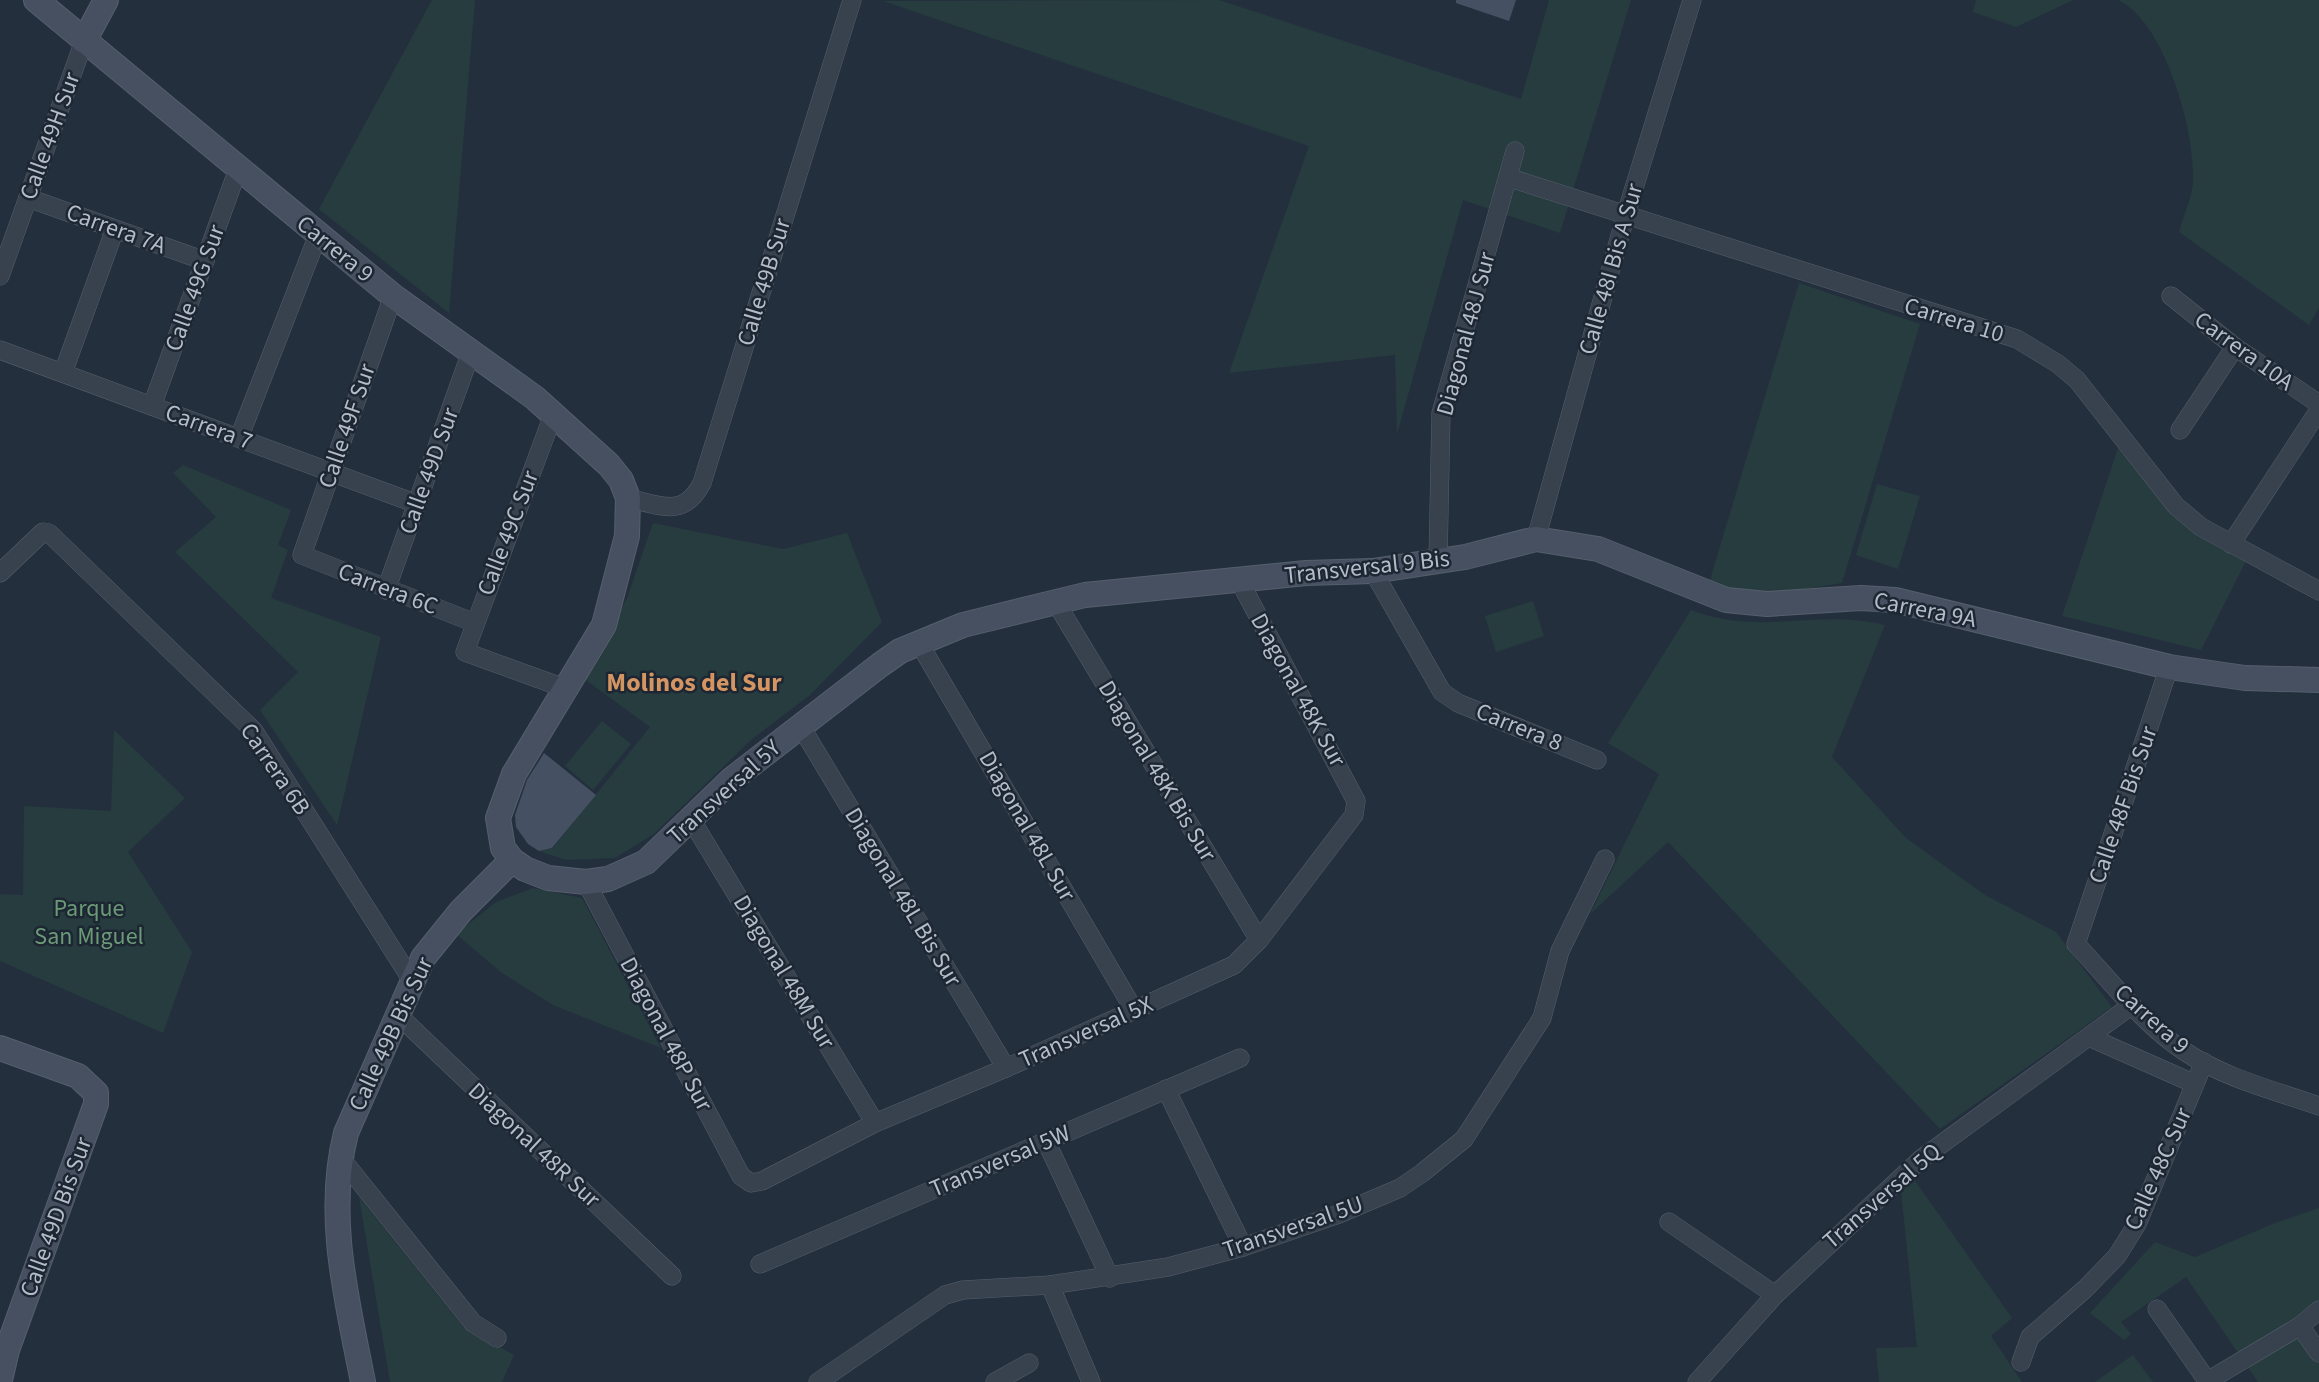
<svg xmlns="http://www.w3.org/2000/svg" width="2319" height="1382" font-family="'Source Sans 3',sans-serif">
	<rect width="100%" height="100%" fill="#242f3e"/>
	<g fill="#263c3f">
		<path d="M432 0H475L449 313 319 209Z"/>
		<path d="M1219 0 1521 99 1549 0H1631L1560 233 1463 200 1397 434 1395 355 1229 373 1309 146 883 1Z"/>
		<path d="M1976 0H2073L2016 27 1973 12Z"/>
		<path d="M2118 0H2319V308L2309 325 2179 232C2183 216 2193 196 2193 180 2195 131 2165 22 2118 0Z"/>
		<path d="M1799 283 1920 324 1842 583C1796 591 1754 596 1709 583Z"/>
		<path d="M2118 448 2157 496 2188 523 2247 559 2201 650 2062 616Z"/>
		<path d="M183 465 291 510 278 545 288 550 271 598 381 637 337 825 260 710 298 672 175 552 216 517 173 473Z"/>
		<path d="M1877 484 1920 496 1898 569 1856 555Z"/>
		<path d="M653 523 783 549 847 533 882 622 810 695 752 739 654 834 615 858 566 860 539 851 553 848 650 727 583 678 627 598Z"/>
		<path d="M1533 601 1544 636 1496 652 1485 616Z"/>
		<path d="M1691 610C1762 637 1815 608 1885 625L1832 757 1906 838 1985 895 2056 932 2112 1007 1940 1129 1668 842 1590 914 1659 774 1608 743Z"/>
		<path d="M602 721 631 744 593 790 565 766Z"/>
		<path d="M114 730 185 798 128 852 192 952 163 1033 0 961V894L23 895 24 806 111 811Z"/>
		<path d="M533 888 582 898 661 1048 553 1005 502 973 456 934 496 902Z"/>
		<path d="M1913 1178 2012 1318 1991 1336 2022 1382H1879L1876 1348 1917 1347 1901 1191Z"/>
		<path d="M359 1197 464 1328 514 1355 502 1382H390Z"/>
		<path d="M2319 1208V1305L2294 1327 2319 1363V1382H2258L2186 1277 2121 1322 2131 1334 2124 1340 2090 1313 2155 1242 2195 1257 2275 1223Z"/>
		<path d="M2133 1355 2153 1382H2095Z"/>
	</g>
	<g fill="#455162">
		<path d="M1456 0H1516L1509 21 1456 3Z"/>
		<path d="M544 753 596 795 552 848 539 851 528 844 516 827 515 815 527 780Z"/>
	</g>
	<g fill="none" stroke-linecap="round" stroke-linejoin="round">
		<defs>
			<g id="street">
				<path d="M1510 178 2017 339 2058 364 2077 380 2176 506 2201 527 2319 591"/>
				<path d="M28 198 205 261"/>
				<path d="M0 276 84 41"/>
				<path d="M393 296 302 555 475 623"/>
				<path d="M2171 296 2235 347 2319 404"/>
				<path d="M0 350 417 504"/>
				<path d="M63 373 115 229"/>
				<path d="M152 406 238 169"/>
				<path d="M553 415 465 652 567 689"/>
				<path d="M2180 430 2235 347"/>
				<path d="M239 438 318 235"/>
				<path d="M628 498C661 506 684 518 702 483L852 0"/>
				<path d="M1536 539 1626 214 1692 0"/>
				<path d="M2231 544 2319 410"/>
				<path d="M1438 561 1441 413 1515 151"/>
				<path d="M1373 571 1442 692 1458 703 1597 760"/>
				<path d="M0 573 43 532 49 533 254 731 411 979"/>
				<path d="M386 590 471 352"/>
				<path d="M1055 601 1259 940"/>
				<path d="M919 643 1134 1010"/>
				<path d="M2169 667 2076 944C2110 980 2142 1023 2184 1051 2224 1078 2273 1090 2319 1106"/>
				<path d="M800 725 1006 1068"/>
				<path d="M692 821 875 1123"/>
				<path d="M586 882 741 1176 751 1183 762 1181 875 1123 1006 1068 1234 965 1259 940 1354 815 1356 801 1239 580"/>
				<path d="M396 1013 672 1276"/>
				<path d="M2089 1037 2195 1084"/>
				<path d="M1166 1089 1243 1247"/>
				<path d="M1046 1141 1110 1278"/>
				<path d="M340 1157 473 1323 497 1338"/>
				<path d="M1669 1222 1775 1295"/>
				<path d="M760 1264 1240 1058"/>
				<path d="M1050 1285 1091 1382"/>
				<path d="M2157 1309 2208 1382"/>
				<path d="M2300 1326 2319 1353"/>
				<path d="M2021 1362 2030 1337 2085 1289 2117 1256 2137 1224 2204 1062"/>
				<path d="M818 1382 945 1295 963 1290 1050 1285 1168 1267 1243 1247 1339 1214 1400 1188 1422 1173 1464 1139 1542 1018 1560 951 1605 859"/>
				<path d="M995 1382 1029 1363"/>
				<path d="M1697 1382 1775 1295 1921 1159 2132 1005"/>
				<path d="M2206 1382 2300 1326 2319 1310"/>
			</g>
			<g id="secondary">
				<path d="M36 0 393 296 535 398 609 465 621 480 628 498 627 536 604 625 514 774 498 818 503 848 512 860 525 869 548 878 586 882 608 879 646 862 731 780 880 665 900 651 963 625 1085 595 1306 573 1373 571 1465 557 1536 539 1598 549 1726 600 1767 604 1861 598 1895 600 2169 667 2245 678 2319 680"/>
				<path d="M84 41 106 0"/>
				<path d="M0 1048 78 1076 96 1093V1104L7 1350 0 1380"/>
				<path d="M363 1382C347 1300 325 1216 346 1133L423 958 461 911 512 860"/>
			</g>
		</defs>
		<use href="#street" stroke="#565f6c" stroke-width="19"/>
		<use href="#secondary" stroke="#565f6c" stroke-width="26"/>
		<use href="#street" stroke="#38414e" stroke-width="18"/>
		<use href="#secondary" stroke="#465061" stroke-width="24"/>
	</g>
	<g text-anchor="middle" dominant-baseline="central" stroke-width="5" stroke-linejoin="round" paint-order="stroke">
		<g font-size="24" fill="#b4bcc9" stroke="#1d2633">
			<text transform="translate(50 136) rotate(-70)">Calle 49H Sur</text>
			<text transform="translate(116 229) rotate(20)">Carrera 7A</text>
			<text transform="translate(335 249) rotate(39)">Carrera 9</text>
			<text transform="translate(1611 269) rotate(-74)">Calle 48I Bis A Sur</text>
			<text transform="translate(764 282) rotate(-73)">Calle 49B Sur</text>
			<text transform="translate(195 288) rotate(-70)">Calle 49G Sur</text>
			<text transform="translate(1954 320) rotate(17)">Carrera 10</text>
			<text transform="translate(1466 334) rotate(-75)">Diagonal 48J Sur</text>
			<text transform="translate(2244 351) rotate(36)">Carrera 10A</text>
			<text transform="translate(347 426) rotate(-71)">Calle 49F Sur</text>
			<text transform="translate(209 427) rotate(20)">Carrera 7</text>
			<text transform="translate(429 471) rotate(-70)">Calle 49D Sur</text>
			<text transform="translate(508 533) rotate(-69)">Calle 49C Sur</text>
			<text transform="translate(1367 567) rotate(-6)">Transversal 9 Bis</text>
			<text transform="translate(388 589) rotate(21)">Carrera 6C</text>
			<text transform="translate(1925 610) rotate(11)">Carrera 9A</text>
			<text transform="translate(1298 690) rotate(61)">Diagonal 48K Sur</text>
			<text transform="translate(1519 727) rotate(22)">Carrera 8</text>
			<text transform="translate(275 769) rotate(56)">Carrera 6B</text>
			<text transform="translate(1157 771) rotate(59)">Diagonal 48K Bis Sur</text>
			<text transform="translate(724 792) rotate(-42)">Transversal 5Y</text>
			<text transform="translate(2123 805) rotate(-71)">Calle 48F Bis Sur</text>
			<text transform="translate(1027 826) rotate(60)">Diagonal 48L Sur</text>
			<text transform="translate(903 897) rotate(59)">Diagonal 48L Bis Sur</text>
			<text transform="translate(784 972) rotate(59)">Diagonal 48M Sur</text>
			<text transform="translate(2152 1019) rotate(42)">Carrera 9</text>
			<text transform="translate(1086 1032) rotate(-24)">Transversal 5X</text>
			<text transform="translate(391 1034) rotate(-65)">Calle 49B Bis Sur</text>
			<text transform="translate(666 1034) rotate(62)">Diagonal 48P Sur</text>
			<text transform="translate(534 1145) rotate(43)">Diagonal 48R Sur</text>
			<text transform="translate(1000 1161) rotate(-23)">Transversal 5W</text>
			<text transform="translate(2158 1169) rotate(-66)">Calle 48C Sur</text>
			<text transform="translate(1882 1196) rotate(-41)">Transversal 5Q</text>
			<text transform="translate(56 1217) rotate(-70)">Calle 49D Bis Sur</text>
			<text transform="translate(1293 1227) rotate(-19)">Transversal 5U</text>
		</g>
		<g font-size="24" fill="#6b9a76" stroke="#1d2633">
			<text x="89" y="908">Parque<tspan x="89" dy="28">San Miguel</tspan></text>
		</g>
		<g font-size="26" font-weight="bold" fill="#d59563" stroke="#1d2633">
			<text x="694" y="682">Molinos del Sur</text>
		</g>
	</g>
</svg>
